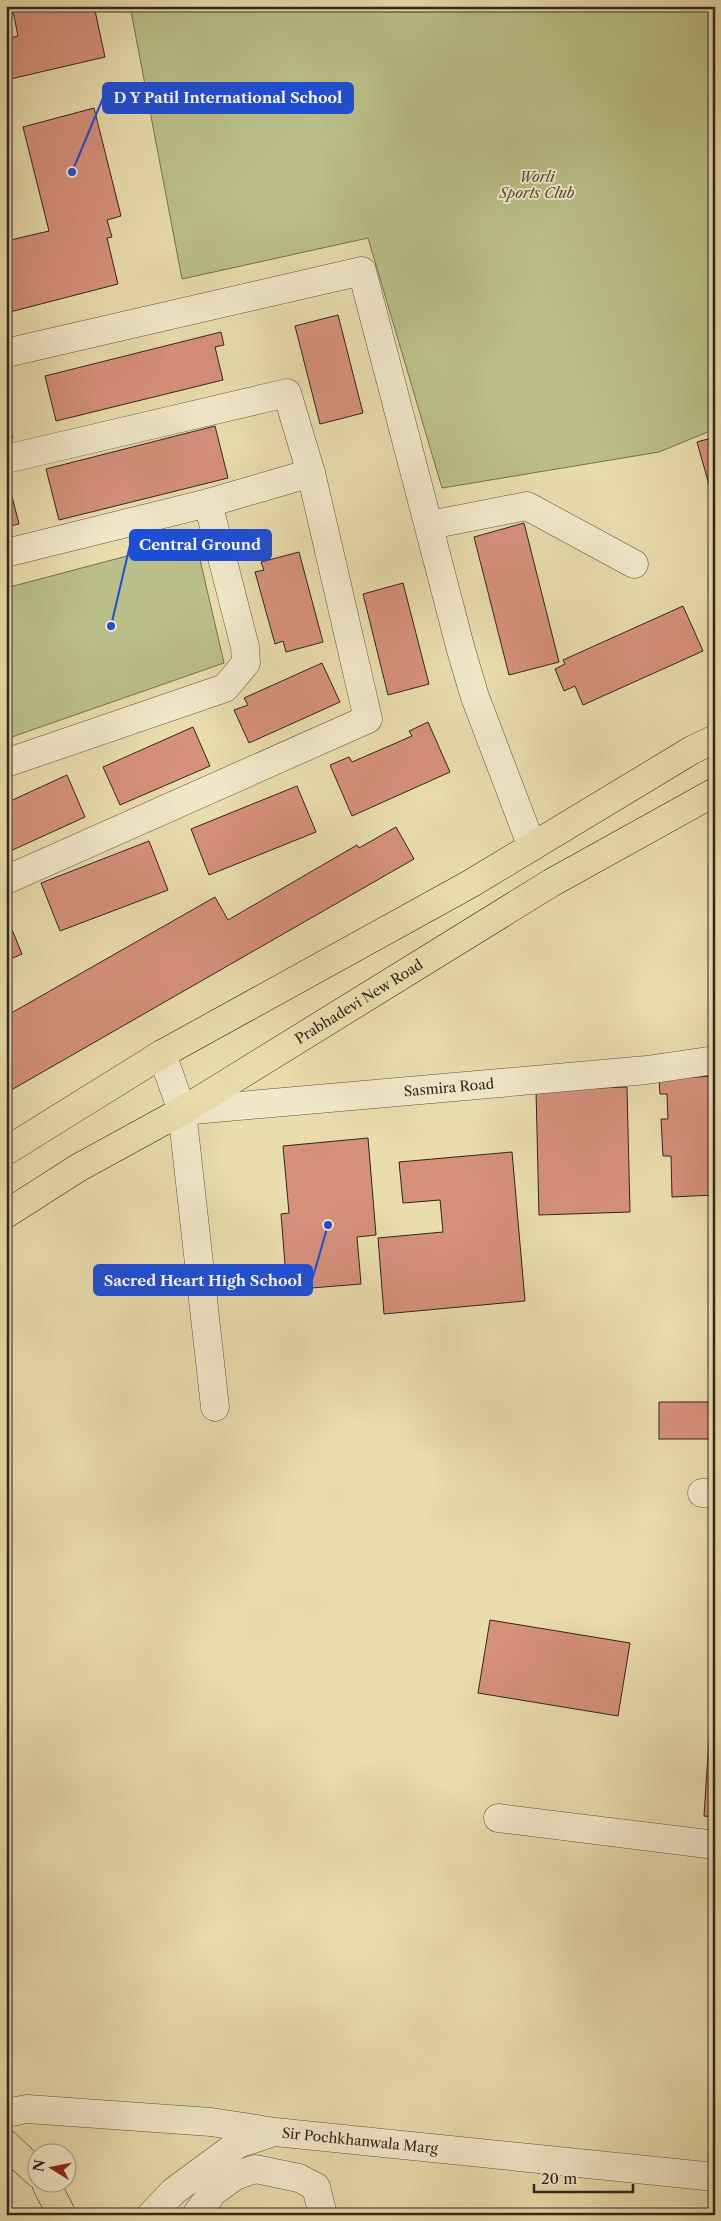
<svg xmlns="http://www.w3.org/2000/svg" width="721" height="2221" font-family="'Libre Caslon Text',serif">
	<rect width="100%" height="100%" fill="#e9dcad"/>
	<filter id="stains"><feTurbulence type="fractalNoise" baseFrequency=".004" numOctaves="4"/><feColorMatrix values="0 0 0 0 .2 0 0 0 0 .09 0 0 0 0 .02 0 0 0 .5 -.17"/></filter>
	<radialGradient id="worn" r=".72"><stop offset=".6" stop-color="#630" stop-opacity="0"/><stop offset="1" stop-color="#630" stop-opacity=".3"/></radialGradient>
	<g fill="#babf88" stroke="#747253">
		<path d="M130 6H715V429L659 452 442 488 368 238 182 279Z"/>
		<path d="M195 538 224 663 6 739V588Z"/>
	</g>
	<g fill="#d6907c" stroke="#2f261e">
		<path d="M12 6H94L105 57 6 80V39L18 36Z"/>
		<path d="M94 108 121 216 107 220 112 237 107 238 118 284 6 313V241L49 231 23 127Z"/>
		<path d="M338 315 363 413 320 424 295 326Z"/>
		<path d="M221 332 224 345 215 347 223 380 56 421 45 376Z"/>
		<path d="M6 412 13 438 6 440Z"/>
		<path d="M215 426 228 478 59 520 46 469Z"/>
		<path d="M715 437V506L697 442Z"/>
		<path d="M7 477 19 524 6 527V478Z"/>
		<path d="M524 523 559 662 509 675 474 537Z"/>
		<path d="M299 552 323 642 286 652 283 641 275 644 255 572 264 570 261 562Z"/>
		<path d="M403 583 429 684 388 695 363 594Z"/>
		<path d="M683 606 703 651 583 705 575 686 564 691 555 669 565 664 563 660Z"/>
		<path d="M322 663 340 702 249 743 234 710 248 705 244 698Z"/>
		<path d="M428 722 450 772 352 816 330 765 349 757 352 762 412 736 409 731Z"/>
		<path d="M193 727 210 766 120 805 103 767Z"/>
		<path d="M67 775 85 817 6 853V803Z"/>
		<path d="M297 786 316 832 209 875 191 829Z"/>
		<path d="M396 827 414 859 6 1093V1016L215 897 228 920 357 845 359 848Z"/>
		<path d="M149 841 168 890 60 931 41 883Z"/>
		<path d="M6 915 22 954 6 961Z"/>
		<path d="M715 1076V1195L672 1197 671 1156H663L661 1119H668L667 1094H660L659 1079Z"/>
		<path d="M627 1087 630 1212 539 1215 536 1090Z"/>
		<path d="M368 1138 376 1235 357 1237 361 1284 287 1290 281 1214 289 1213 283 1146Z"/>
		<path d="M512 1152 525 1301 384 1314 378 1238 443 1232 440 1200 403 1203 399 1162Z"/>
		<rect x="659" y="1402" width="56" height="37"/>
		<path d="M490 1620 630 1643 618 1716 478 1693Z"/>
		<path d="M715 1647V1817L704 1816Z"/>
		<path d="M623 2209 652 2215H622Z"/>
	</g>
	<g fill="none" stroke-linecap="round" stroke-linejoin="round">
		<defs>
			<g id="minor">
				<path d="M6 353 362 271 461 650 475 697 532 847"/>
				<path d="M6 459 287 393 311 473 368 719 6 880"/>
				<path d="M208 503 311 473"/>
				<path d="M430 525 527 506 634 564"/>
				<path d="M6 553 208 503 245 647 246 663 225 688 6 763"/>
				<path d="M162 1054 182 1111 215 1407"/>
				<path id="s1" d="M182 1111 647 1070 715 1060"/>
				<path d="M702 1493H715"/>
				<path d="M498 1818 715 1845"/>
				<path id="s2" d="M6 2113 27 2109 211 2122 275 2132 715 2177"/>
				<path d="M151 2215 174 2191 238 2144 271 2133"/>
				<path d="M196 2215 213 2192 235 2176 255 2169 299 2178 316 2187 323 2215"/>
			</g>
			<g id="major">
				<path d="M6 1151 162 1054 470 884 692 750 715 739"/>
				<path id="s3" d="M6 1214 78 1168 182 1111 551 883 715 792"/>
				<path d="M6 2144 38 2174"/>
				<path d="M46 2184 62 2215"/>
			</g>
		</defs>
		<use href="#minor" stroke="#5e5442" stroke-width="29"/>
		<use href="#major" stroke="#2f261e" stroke-width="29"/>
		<use href="#minor" stroke="#f1e8ca" stroke-width="28"/>
		<use href="#major" stroke="#e9dcad" stroke-width="28"/>
	</g>
	<g text-anchor="middle" dominant-baseline="central" stroke-width="4" stroke-linejoin="round" paint-order="stroke">
		<g font-size="14" font-style="italic" fill="#524c38" stroke="#f1e8ca">
			<text x="537" y="177">Worli<tspan x="537" dy="16">Sports Club</tspan></text>
		</g>
		<g font-size="14" fill="#2f261e" stroke="#f1e8ca">
			<text stroke="none"><textPath href="#s3" startOffset="412">Prabhadevi New Road</textPath></text>
			<text stroke="none"><textPath href="#s1" startOffset="268">Sasmira Road</textPath></text>
			<text stroke="none"><textPath href="#s2" startOffset="356">Sir Pochkhanwala Marg</textPath></text>
		</g>
	</g>
	<path fill="none" stroke="#1d4ed8" stroke-width="2" d="M72 172L103 98M111 626L130 545M328 1225L312 1280"/>
	<g fill="#1d4ed8" stroke="#f1e8ca" stroke-width="2">
		<circle cx="72" cy="172" r="5"/>
		<circle cx="111" cy="626" r="5"/>
		<circle cx="328" cy="1225" r="5"/>
	</g>
	<g fill="#1d4ed8" stroke="#1d4ed8" stroke-width="2">
		<rect x="103" y="83" width="250" height="30" rx="5"/>
		<rect x="130" y="530" width="141" height="30" rx="5"/>
		<rect x="94" y="1265" width="218" height="30" rx="5"/>
	</g>
	<g font-size="15" text-anchor="middle" font-weight="bold" fill="#fff">
		<text x="228" y="103">D Y Patil International School</text>
		<text x="200" y="550">Central Ground</text>
		<text x="203" y="1286">Sacred Heart High School</text>
	</g>
	<rect width="721" height="2221" fill="none" stroke="#e9dcad" stroke-width="25"/>
	<rect x="8" y="8" width="706" height="2206" fill="none" stroke="#2f261e" stroke-width="2.5"/>
	<rect x="12" y="12" width="696" height="2196" fill="none" stroke="#2f261e"/>
	<g transform="translate(52 2168) rotate(280)"><circle r="24" fill="#f1e8ca" stroke="#a39a85"/>
	<path d="M0-4L9 19L0 12L-9 19Z" fill="#8f2418"/>
	<text y="-8" font-size="14" font-weight="bold" text-anchor="middle" fill="#2f261e">N</text>
	</g>
	<path d="M534 2184v8h99v-8" fill="none" stroke="#2f261e" stroke-width="2.5"/>
	<text x="541" y="2184" font-size="15" fill="#2f261e" stroke="#f1e8ca" stroke-width="4" paint-order="stroke">20 m</text>
	<rect width="100%" height="100%" filter="url(#stains)"/>
	<rect width="100%" height="100%" fill="url(#worn)"/>
</svg>
